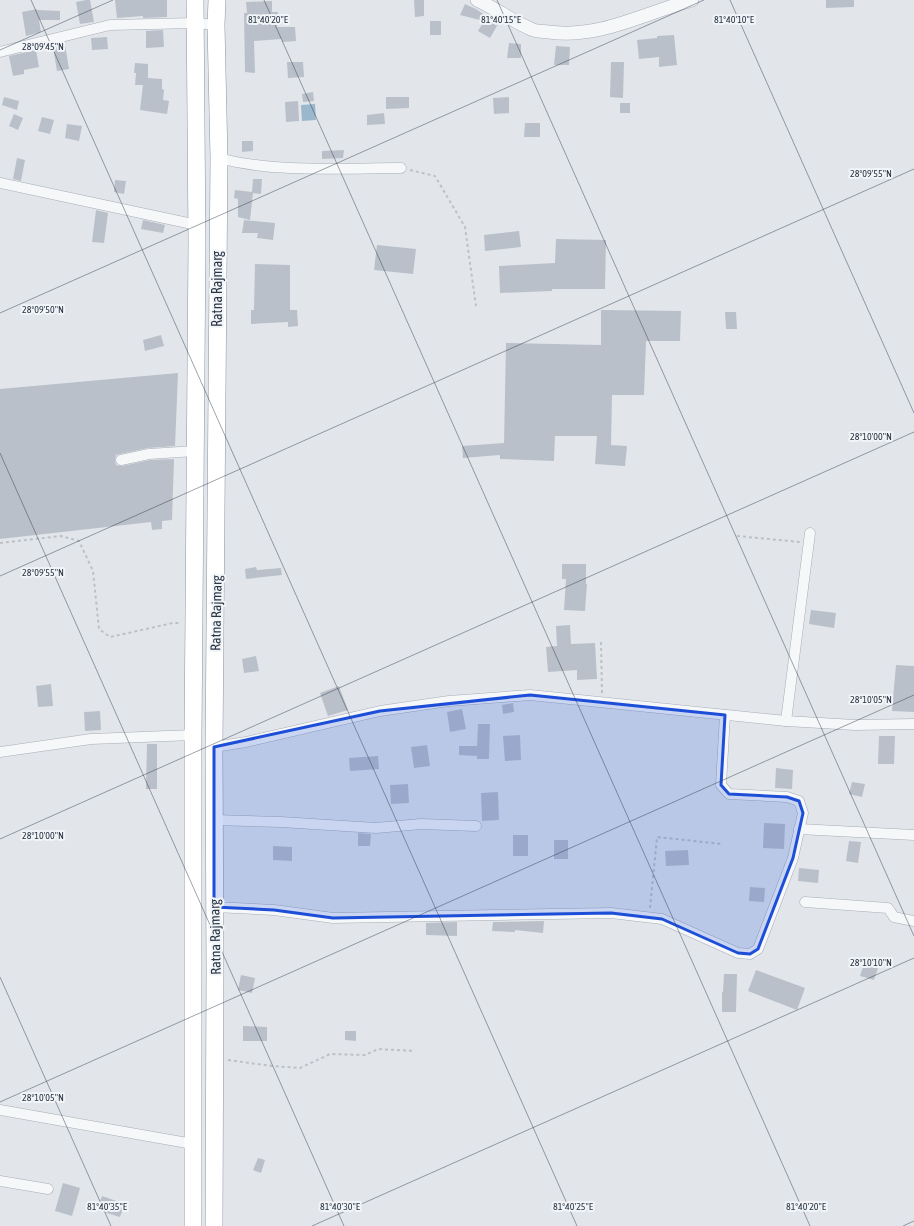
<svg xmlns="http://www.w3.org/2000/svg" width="914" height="1226" font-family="'Asap Condensed',sans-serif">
	<rect width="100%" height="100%" fill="#e2e6eb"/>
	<path fill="#9bb7cc" d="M315 104 316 120 302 121 301 105Z"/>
	<g fill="#b9c0c9">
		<path d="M86 0H90L94 22 80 24 76 2Z"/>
		<path d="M115 0H167V17L143 18V16L117 18Z"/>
		<path d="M414 0H424V16L415 17Z"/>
		<path d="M826 0H854V7L826 8Z"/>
		<path d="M272 1V12H278L277 27H295L296 41 282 42V39L254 41 255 73 245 72 244 13H247L246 2Z"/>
		<path d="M465 4 476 9 498 24 490 38 478 31 484 21 460 15Z"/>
		<path d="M37 9V10L60 11V20H39L41 32 26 36 22 12Z"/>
		<rect x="430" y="21" width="11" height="14"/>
		<path d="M163 30 164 47 146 48V31Z"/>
		<path d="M674 35 677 65 659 67V57L639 59 637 40 657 38V36Z"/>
		<path d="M107 37 108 49 92 50 91 38Z"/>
		<path d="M509 43 521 44V58H507Z"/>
		<path d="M65 45 69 69 57 71 53 47Z"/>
		<path d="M556 46 570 47 569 65H554Z"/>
		<path d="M36 50 39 67 24 70V74L13 76 9 56Z"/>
		<path d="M287 62H303L304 77 288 78Z"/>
		<path d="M611 62H624L623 98 610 97Z"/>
		<path d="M135 63 148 64V78L162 79V89L164 90 163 100 169 101 167 114 140 110 143 85H135L136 73H134Z"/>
		<path d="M313 92 314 101 303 102 302 94Z"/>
		<path d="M4 97 19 101 17 110 2 105Z"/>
		<path d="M386 97H409V108L386 109Z"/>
		<path d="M509 97V113L494 114 493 98Z"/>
		<path d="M298 101 299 121 286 122 285 102Z"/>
		<rect x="620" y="103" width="10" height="10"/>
		<path d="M384 113 385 124 367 125V115Z"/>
		<path d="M14 114 23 118 18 130 9 126Z"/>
		<path d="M42 117 54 120 50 134 38 131Z"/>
		<path d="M525 123H540V137H524Z"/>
		<path d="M67 124 82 126 79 141 65 138Z"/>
		<path d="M242 141H253V151L242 152Z"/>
		<path d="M344 150 343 158 322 159V151Z"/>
		<path d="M17 158 25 160 21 181 13 179Z"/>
		<path d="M253 179H262L261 194 253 193 250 220 238 217V199L234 198 235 190 252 192Z"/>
		<path d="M115 180 126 181 124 194 114 192Z"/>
		<path d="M96 210 108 213 104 243 92 242Z"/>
		<path d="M143 220 165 225 163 233 141 229Z"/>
		<path d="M244 220 275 223 273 240 257 238 258 233H242Z"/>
		<path d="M519 231 521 247 485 251 484 235Z"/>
		<path d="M556 239 606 240 605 289H552V291L500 293 499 266 555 263Z"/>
		<path d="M377 245 416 249 413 274 374 270Z"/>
		<path d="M255 264 290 265V310H297L298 326 288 327V322L251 324V310H254Z"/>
		<path d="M601 310 681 311 680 341H646L644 395H612L611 445 627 446 625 466 595 464 597 436H555L554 461 500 459V455L463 458 462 446 504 443 506 343 601 345Z"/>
		<path d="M725 312H736L737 329H726Z"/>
		<path d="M161 335 164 346 145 351 143 340Z"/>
		<path d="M178 373 175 446 148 448 120 454 116 455 115 461 116 465 122 466 150 460 174 459 172 520 162 521V529L152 530 151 522 0 539V389Z"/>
		<path d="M562 564H586V584H587L585 611 564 610 566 579H562Z"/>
		<path d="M256 567 257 570 281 568 282 575 246 579 245 569Z"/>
		<path d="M811 610 836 613 834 628 809 624Z"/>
		<path d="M570 625 571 644 595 643 597 679 577 680V670L548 672 546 647 557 646 556 626Z"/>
		<path d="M256 656 259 671 244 673 242 659Z"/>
		<path d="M896 665 914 666V712L892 711Z"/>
		<path d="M51 684 53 706 38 707 36 686Z"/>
		<path d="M339 686 348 710 328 716 320 693Z"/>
		<path d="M513 703 514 712 503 714 502 705Z"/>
		<path d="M462 709 466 729 450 732 447 712Z"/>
		<path d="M100 711 101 730 85 731 84 712Z"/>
		<path d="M478 724H490L489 759H477V756L459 755V746H477Z"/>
		<path d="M520 735 521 760 505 761 503 736Z"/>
		<path d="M879 736H895L894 764H878Z"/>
		<path d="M147 744H157V789H146Z"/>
		<path d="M427 745 430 766 414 768 411 747Z"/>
		<path d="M378 756 379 769 350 771 349 758Z"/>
		<path d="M776 768 793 770 792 789 775 788Z"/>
		<path d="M852 782 865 784 862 797 849 794Z"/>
		<path d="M408 784 409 803 391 804 390 785Z"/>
		<path d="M498 792 499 820 482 821 481 793Z"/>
		<path d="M764 823 785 824 784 849 763 848Z"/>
		<path d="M358 833 371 834 370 846H358Z"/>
		<rect x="513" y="835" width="15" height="21"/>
		<rect x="554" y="840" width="14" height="19"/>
		<path d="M849 841 861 842 858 863 846 861Z"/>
		<path d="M273 846 292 847V861L273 860Z"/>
		<path d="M688 850 689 865 666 866 665 851Z"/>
		<path d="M799 868 819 870 818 883 798 881Z"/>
		<path d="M750 887 765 888 764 902 749 901Z"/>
		<path d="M544 921 543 933 515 930V932L492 931 493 922Z"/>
		<path d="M457 922V936L426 935V923Z"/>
		<path d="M864 964 878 968 874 980 860 976Z"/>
		<path d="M756 970 805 988 797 1010 748 991Z"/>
		<path d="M724 974H737L736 1012H722V992H723Z"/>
		<path d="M241 975 255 978 252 993 238 990Z"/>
		<path d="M243 1026 267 1027V1041H243Z"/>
		<path d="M345 1031H356V1041L345 1040Z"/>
		<path d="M258 1158 265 1160 261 1173 253 1170Z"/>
		<path d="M63 1183 80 1188 72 1216 55 1211Z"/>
		<path d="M102 1196 125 1204 120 1217 97 1210Z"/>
	</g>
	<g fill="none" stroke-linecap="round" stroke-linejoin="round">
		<defs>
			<g id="minor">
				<path d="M0 52 110 25 195 23 216 25"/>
				<path d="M219 158C274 173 343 168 401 168"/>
				<path d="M0 183 197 225"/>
				<path d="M121 460 149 454 195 451"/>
				<path d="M786 721 810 533"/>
				<path d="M214 747 246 742 380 711 449 701 530 695 786 721 855 725 914 724"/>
				<path d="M0 752 91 739 193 735"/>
				<path d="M214 820 281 822 376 828 421 824 476 826"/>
				<path d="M799 829 914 835"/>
				<path d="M805 902 888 908 894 917 914 921"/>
				<path d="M214 907 274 910 333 918 611 913 662 919 738 953 750 954 758 949 793 858 803 813 799 801 787 797 729 794 721 785 725 715"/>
				<path d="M0 1110 193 1144"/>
				<path d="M0 1181 48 1189"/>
			</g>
			<path id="tertiary" d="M477 0C495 8 512 21 531 29 536 32 543 31 549 32 599 39 645 13 692 0"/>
			<g id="trunk">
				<path d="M193 1226V735L197 243 195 0"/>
				<path d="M214 1226 215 968 214 747 219 158 216 25 217 0"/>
			</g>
		</defs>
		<use href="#minor" stroke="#a7adb6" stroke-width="11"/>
		<use href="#tertiary" stroke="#a7adb6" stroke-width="14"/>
		<use href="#trunk" stroke="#8895a2" stroke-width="18"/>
		<g stroke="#bcc1c6" stroke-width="2" stroke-dasharray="3 3" stroke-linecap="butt">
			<path d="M410 170 435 176 465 227 476 306"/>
			<path d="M737 536 800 542"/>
			<path d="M0 543 61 536 79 541 93 571 99 629 110 637 173 623H181"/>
			<path d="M601 642 602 693"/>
			<path d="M650 908 657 837 722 844"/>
			<path d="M228 1060 272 1066 300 1068 330 1054 365 1055 378 1049 415 1051"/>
		</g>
		<use href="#minor" stroke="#f5f7f9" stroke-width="10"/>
		<use href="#tertiary" stroke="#f5f7f9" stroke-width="13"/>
		<use href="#trunk" stroke="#fff" stroke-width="17"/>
	</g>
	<path fill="#1d4ed8" fill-opacity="0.2" stroke="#1d4ed8" stroke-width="3" stroke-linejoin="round" d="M530 695 725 715 721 785 729 794 787 797 799 801 803 813 793 858 758 949 750 954 738 953 662 919 611 913 333 918 274 910 214 907V747L380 711Z"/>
	<path fill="none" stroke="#293544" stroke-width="1" stroke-opacity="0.45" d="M31 0 577 1226M264 0 810 1226M497 0 914 936M730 0 914 413M0 50 113 0M0 313 704 0M0 453 344 1226M0 576 914 169M0 839 914 432M0 977 111 1226M0 1102 914 695M312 1226 914 958M903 1226 914 1221"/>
	<g text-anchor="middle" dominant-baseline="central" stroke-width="4" stroke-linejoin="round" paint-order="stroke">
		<g font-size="14" fill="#293544" stroke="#f2f5f8">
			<text transform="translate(217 289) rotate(-90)">Ratna Rajmarg</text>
			<text transform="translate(216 613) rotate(-89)">Ratna Rajmarg</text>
			<text transform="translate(215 937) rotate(-91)">Ratna Rajmarg</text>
		</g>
	</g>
	<g font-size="10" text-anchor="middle" fill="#293544" stroke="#f2f5f8" stroke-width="4" stroke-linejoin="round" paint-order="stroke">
		<text x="268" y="23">81°40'20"E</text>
		<text x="501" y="23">81°40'15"E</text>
		<text x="734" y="23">81°40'10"E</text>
		<text x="43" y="50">28°09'45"N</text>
		<text x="871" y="177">28°09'55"N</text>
		<text x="43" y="313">28°09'50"N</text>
		<text x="871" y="440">28°10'00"N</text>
		<text x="43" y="576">28°09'55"N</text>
		<text x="871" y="703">28°10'05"N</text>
		<text x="43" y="839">28°10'00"N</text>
		<text x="871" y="966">28°10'10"N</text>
		<text x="43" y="1101">28°10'05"N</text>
		<text x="107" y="1210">81°40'35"E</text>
		<text x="340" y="1210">81°40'30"E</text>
		<text x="573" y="1210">81°40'25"E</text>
		<text x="806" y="1210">81°40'20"E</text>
	</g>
</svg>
